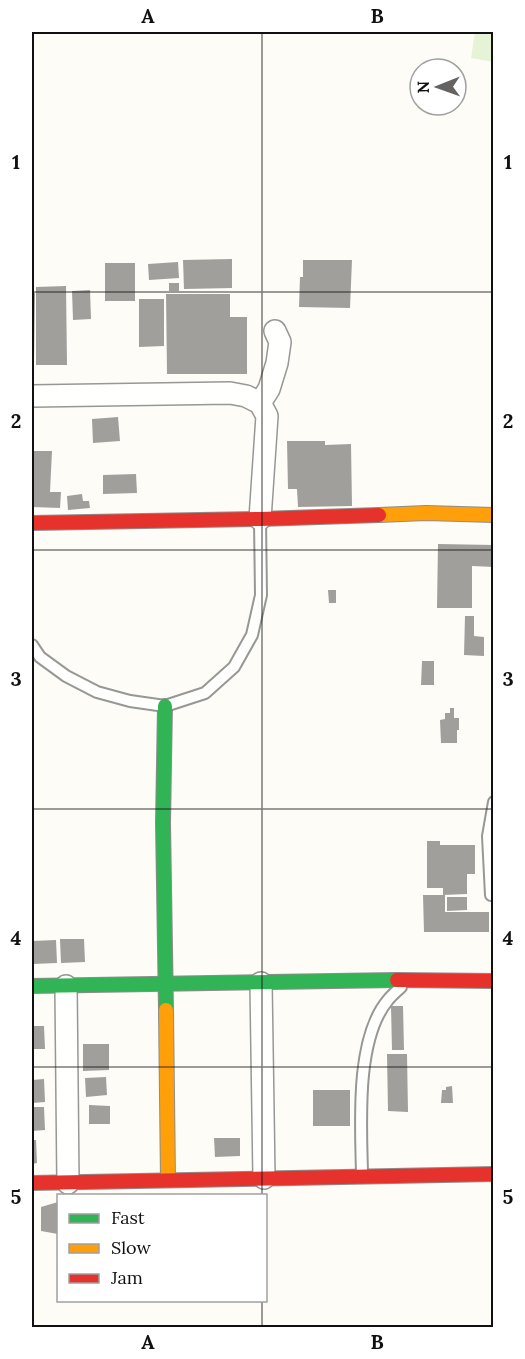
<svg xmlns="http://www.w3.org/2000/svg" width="525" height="1359" font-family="Lora,serif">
	<rect width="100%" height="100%" fill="#fdfcf7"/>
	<path fill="#e7f3d7" d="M475 32H493V62L471 58Z"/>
	<g fill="#a19f9c">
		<path d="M232 259V288L184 289 183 260Z"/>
		<path d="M303 260H352L350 308 299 307 300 277H303Z"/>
		<path d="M178 262 179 278 149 280 148 264Z"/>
		<rect x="105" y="263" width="30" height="38"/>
		<rect x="169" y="283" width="10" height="8"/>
		<path d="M66 286 67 365H36V287Z"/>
		<path d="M90 290 91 319 73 320 72 291Z"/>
		<path d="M32 293H35L34 361H32Z"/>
		<path d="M166 294H230V317H247V374H167Z"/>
		<path d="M139 299H164V346L139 347Z"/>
		<path d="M118 417 120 441 93 443 92 419Z"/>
		<path d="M287 441H325V445L351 444 352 506 298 507 297 489H288Z"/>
		<path d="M32 451H52L50 492H61L60 508 32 507Z"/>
		<path d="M136 474 137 493 103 494V475Z"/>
		<path d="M82 494 83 501H89L90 508 68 510 67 496Z"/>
		<path d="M438 544 494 545V567L472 566V608H437Z"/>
		<path d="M328 590H336V603H329Z"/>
		<path d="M465 616H474V636L484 637V656L464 655Z"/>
		<path d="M422 661H434V685H421Z"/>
		<path d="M450 708H454V718H459V730H457V743H441L440 720 445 719V713H450Z"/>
		<path d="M427 841H440V845H475V874H467V894L443 895V888H427Z"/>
		<path d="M423 895H445V912H489V932H424Z"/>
		<path d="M447 897H467V910L447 911Z"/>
		<path d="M60 939H84L85 962 61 963Z"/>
		<path d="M56 940 57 963 33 964 32 941Z"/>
		<path d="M391 1006H403L404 1050H392Z"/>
		<path d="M32 1026H44L45 1049H32Z"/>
		<path d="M83 1044H109V1070L83 1071Z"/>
		<path d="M387 1054H407L408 1112 388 1111Z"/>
		<path d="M106 1077 107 1095 86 1097 85 1078Z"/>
		<path d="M44 1079 45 1102 32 1103V1080Z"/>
		<path d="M452 1086 453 1103H441L442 1090H446V1087Z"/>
		<rect x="313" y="1090" width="37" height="36"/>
		<path d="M89 1105 110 1106V1124H89Z"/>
		<path d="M32 1107H44L45 1130 32 1131Z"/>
		<path d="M214 1138H240V1156L215 1157Z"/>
		<path d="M32 1140H36L37 1163 32 1164Z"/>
		<path d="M58 1202V1234L41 1231V1207Z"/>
	</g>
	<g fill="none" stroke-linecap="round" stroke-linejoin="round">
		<defs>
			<g id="lane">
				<path d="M32 645 40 657 66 676 97 692 130 701 165 706 205 693 234 667 252 635 261 595 260 521"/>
				<path d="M491 895 488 836 494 802"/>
				<path d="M362 1173C361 1125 355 1039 388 1000 392 995 397 991 401 987"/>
			</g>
			<g id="street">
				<path d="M32 396 230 393 246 396 260 403 267 416 260 519"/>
				<path d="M260 403 269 389 277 363 280 342 275 331"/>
				<path d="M261 983 264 1178"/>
				<path d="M66 986 68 1183"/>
			</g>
			<g id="fast">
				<path d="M165 706 163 823 166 1010"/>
				<path d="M32 986 397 980"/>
			</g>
			<g id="slow">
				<path d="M379 515 426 513 494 515"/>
				<path d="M166 1010 168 1180"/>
			</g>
			<g id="jam">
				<path d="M32 523 260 519 379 515"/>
				<path d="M397 980 494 981"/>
				<path d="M32 1183 494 1174"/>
			</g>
		</defs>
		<use href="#lane" stroke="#979795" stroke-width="14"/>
		<use href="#street" stroke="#979795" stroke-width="24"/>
		<use href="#fast" stroke="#8e8d8b" stroke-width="16"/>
		<use href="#slow" stroke="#8e8d8b" stroke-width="16"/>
		<use href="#jam" stroke="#8e8d8b" stroke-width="16"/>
		<use href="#lane" stroke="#fffffe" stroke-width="10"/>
		<use href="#street" stroke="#fffffe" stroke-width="21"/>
		<use href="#fast" stroke="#30b455" stroke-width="14"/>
		<use href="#slow" stroke="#ff9f0a" stroke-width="14"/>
		<use href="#jam" stroke="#e5322d" stroke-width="14"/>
	</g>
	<path fill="none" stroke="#111" stroke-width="1.5" stroke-opacity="0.55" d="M262 32V1196M32 292H494M32 550H494M32 809H494M32 1067H494M262 1300V1328"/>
	<rect width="525" height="1359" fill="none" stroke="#ffffff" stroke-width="66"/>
	<rect x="57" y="1194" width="210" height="108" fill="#ffffff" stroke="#a0a0a0" stroke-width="1.5"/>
	<rect x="69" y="1214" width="30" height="9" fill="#30b455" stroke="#a0a0a0" stroke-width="1.5"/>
	<text x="111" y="1224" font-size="18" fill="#111111">Fast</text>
	<rect x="69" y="1244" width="30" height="9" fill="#ff9f0a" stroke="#a0a0a0" stroke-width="1.5"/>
	<text x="111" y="1254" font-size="18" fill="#111111">Slow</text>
	<rect x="69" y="1274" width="30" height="9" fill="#e5322d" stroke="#a0a0a0" stroke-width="1.5"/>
	<text x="111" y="1284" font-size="18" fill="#111111">Jam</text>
	<g transform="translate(438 87) rotate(269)"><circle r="28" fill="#ffffff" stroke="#a0a0a0" stroke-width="1.5"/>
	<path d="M0-4.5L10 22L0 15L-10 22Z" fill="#646362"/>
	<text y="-9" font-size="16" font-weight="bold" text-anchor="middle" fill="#111111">N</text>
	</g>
	<rect x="33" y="33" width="459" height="1293" fill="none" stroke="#111" stroke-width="2"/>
	<g font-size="20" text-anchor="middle" font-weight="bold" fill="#111">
		<text x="148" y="23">A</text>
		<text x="377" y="23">B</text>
		<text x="16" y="169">1</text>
		<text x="508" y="169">1</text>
		<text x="16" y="428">2</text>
		<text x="508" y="428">2</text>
		<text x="16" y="686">3</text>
		<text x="508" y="686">3</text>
		<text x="16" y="945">4</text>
		<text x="508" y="945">4</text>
		<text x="16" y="1204">5</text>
		<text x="508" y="1204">5</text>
		<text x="148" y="1349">A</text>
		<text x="377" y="1349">B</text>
	</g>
</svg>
